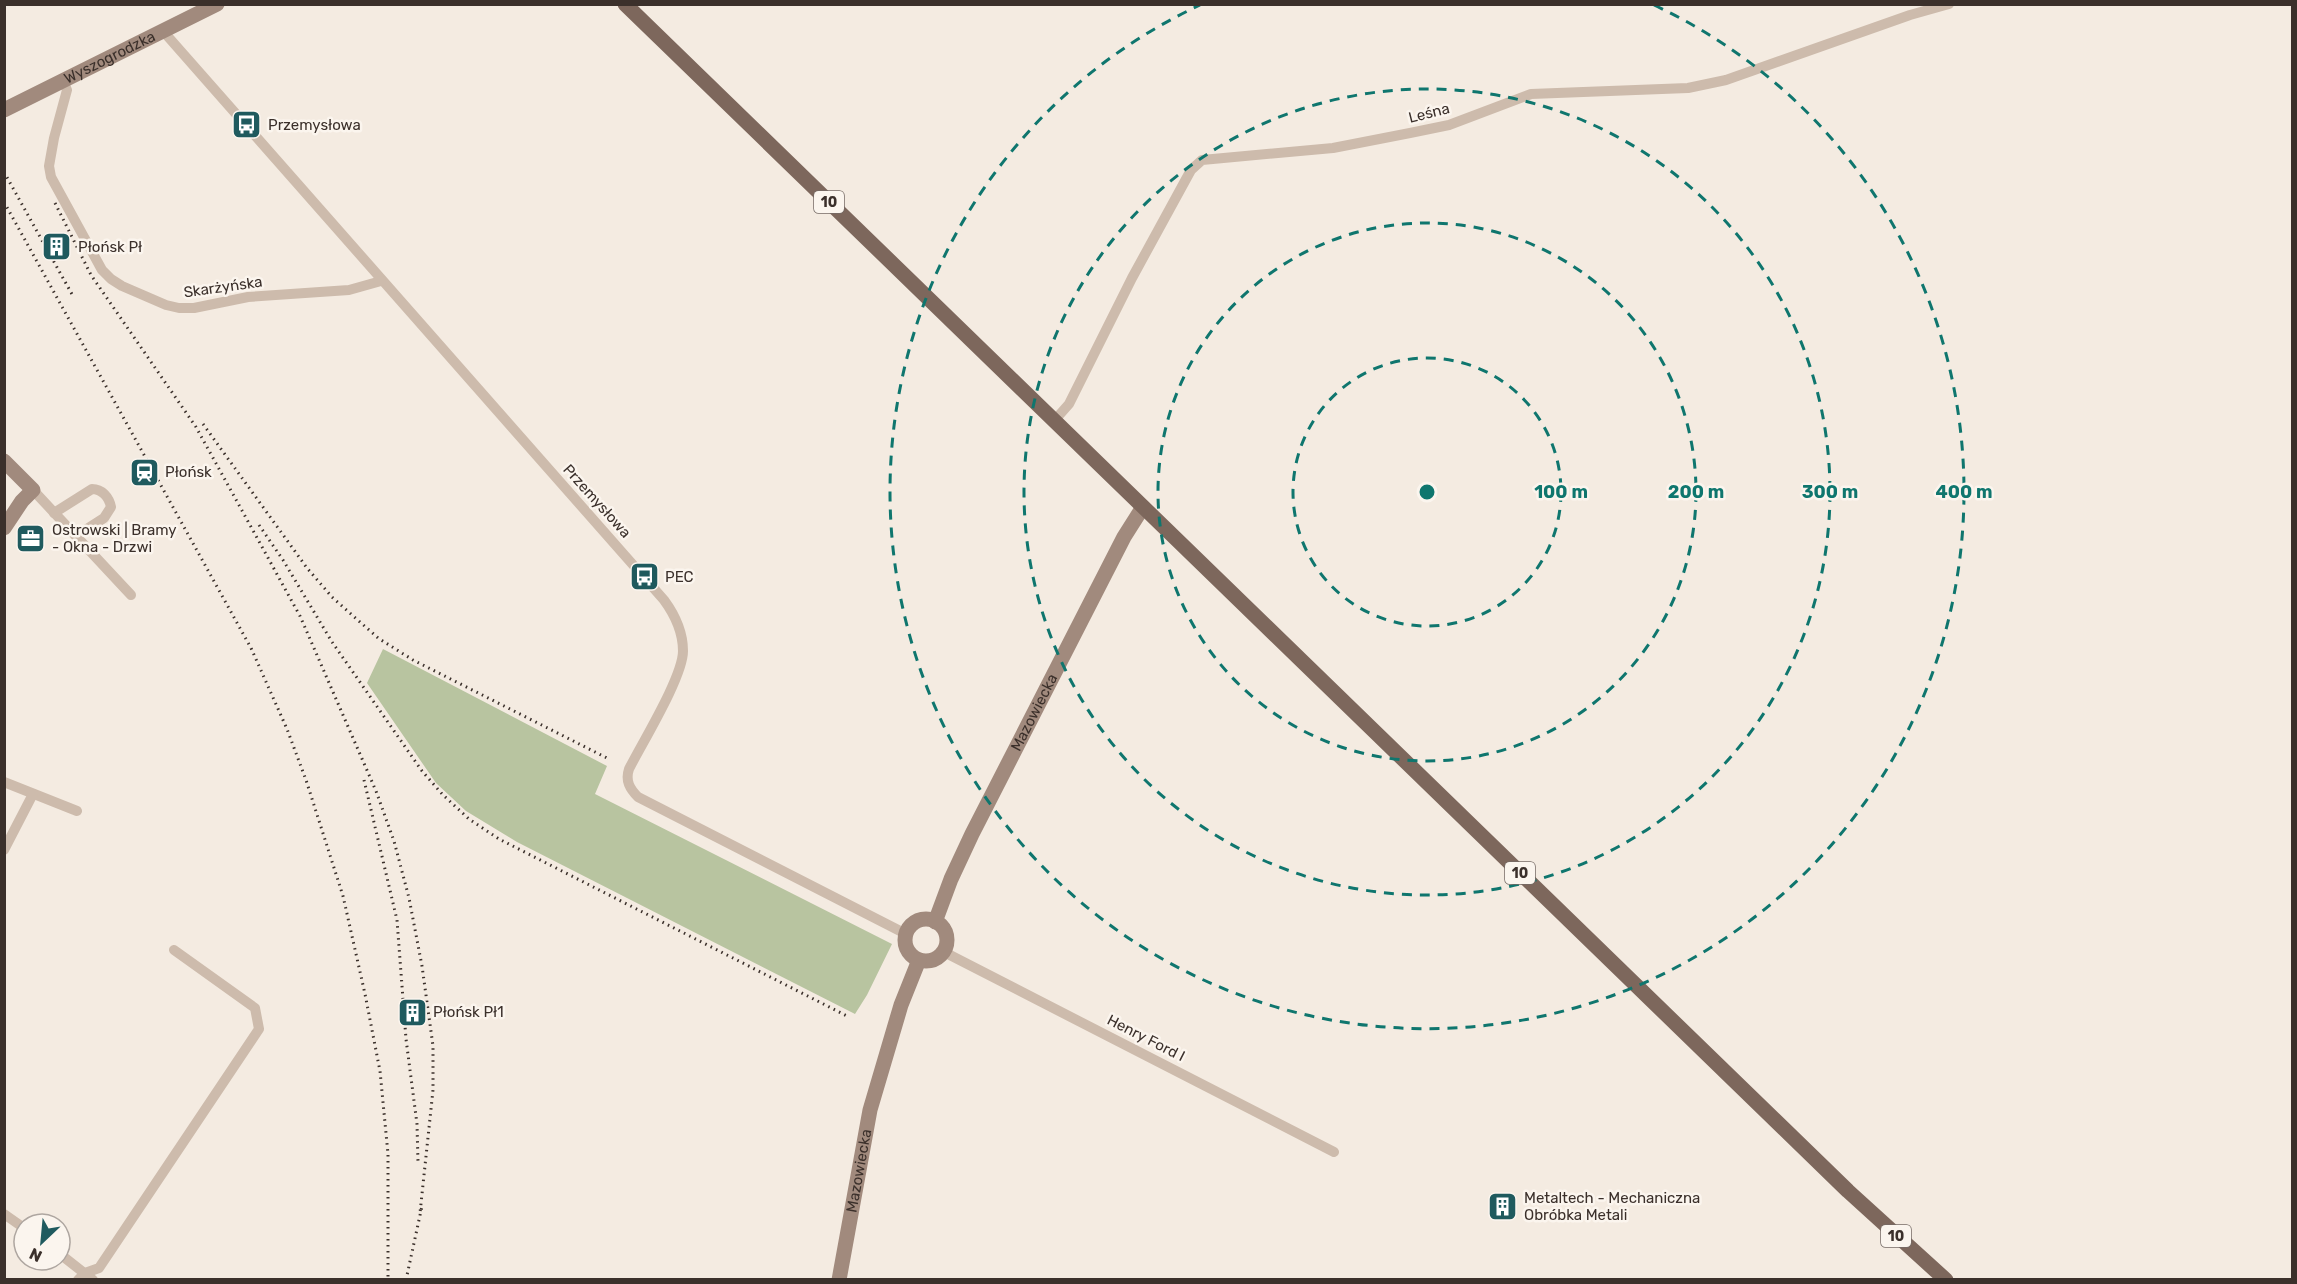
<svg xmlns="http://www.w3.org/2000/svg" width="2297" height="1284" font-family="Rubik,sans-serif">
	<rect width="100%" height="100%" fill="#f4ebe1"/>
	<path fill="#b8c4a0" d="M383 649 607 766 595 794 892 944 867 995 855 1014 517 842 466 811 436 783 367 683Z"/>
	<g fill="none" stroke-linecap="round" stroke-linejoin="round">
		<g stroke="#cdbbac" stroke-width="10">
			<path d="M163 31 664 600C675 615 683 631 683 651 683 677 642 743 629 769 625 781 630 789 638 797L906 934"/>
			<path d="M63 81 67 90 54 138 49 166 51 177 102 270 111 279 122 286 166 305 179 308H194L248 297 349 290 381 281"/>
			<path d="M1054 421 1069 404 1132 278 1191 170 1202 160 1333 148 1410 133 1449 125 1531 94 1688 88 1726 80 1910 15 1949 4"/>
			<path d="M33 490 131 595"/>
			<path d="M54 513 92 489C102 489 109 497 111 507L104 518 76 536"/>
			<path d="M4 782 77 811"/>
			<path d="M4 850 33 794"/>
			<path d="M944 952 1334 1152"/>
			<path d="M4 1214 24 1228"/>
			<path d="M60 1254 93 1280"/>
			<path d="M78 1280 85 1273 99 1268 259 1029 255 1008 174 950"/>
		</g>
		<g stroke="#a18a7d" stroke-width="15">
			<path id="s1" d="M4 110 217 4"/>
			<path d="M4 461 33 490 22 501 4 528"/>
			<circle cx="926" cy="940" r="21"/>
			<path id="s2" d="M935 922 951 879 972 834 1124 537 1143 507"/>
			<path id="s3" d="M839 1280 870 1110 901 1005 919 960"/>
		</g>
		<path stroke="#7d675c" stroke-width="15" d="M625 4 1848 1191 1946 1280"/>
		<g stroke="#3b302b" stroke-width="3" stroke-dasharray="1.5 4.5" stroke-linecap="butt">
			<path d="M4 172 73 296"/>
			<path d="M4 202 251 648 287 729 306 780 343 896 365 994 380 1071 388 1154V1280"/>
			<path d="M55 203 91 275 196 427 300 616 376 791 394 841 409 898 422 966 433 1046V1090L420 1213"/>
			<path d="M203 424 307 568 332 597 378 638 413 660 607 758"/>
			<path d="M259 525 283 560 332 642 422 771 443 795 469 819 499 839 847 1016"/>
			<path d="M364 780 397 920 406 1039 417 1124 418 1162"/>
			<path d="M406 1280 422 1206"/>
		</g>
	</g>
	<g fill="none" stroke="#0f766e" stroke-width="3" stroke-dasharray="10 8">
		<circle cx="1427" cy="492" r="134"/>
		<circle cx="1427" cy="492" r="269"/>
		<circle cx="1427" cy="492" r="403"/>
		<path d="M1654 5A537 537 0 1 1 1200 5"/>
	</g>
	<defs>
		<symbol id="bus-square" viewBox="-11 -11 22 22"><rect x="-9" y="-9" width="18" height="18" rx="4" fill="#1f5a5e" stroke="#fbf5ee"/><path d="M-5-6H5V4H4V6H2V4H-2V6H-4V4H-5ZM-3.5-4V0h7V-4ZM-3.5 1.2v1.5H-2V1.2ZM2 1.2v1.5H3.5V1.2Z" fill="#fff"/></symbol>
		<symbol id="building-square" viewBox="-11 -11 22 22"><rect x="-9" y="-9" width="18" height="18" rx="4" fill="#1f5a5e" stroke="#fbf5ee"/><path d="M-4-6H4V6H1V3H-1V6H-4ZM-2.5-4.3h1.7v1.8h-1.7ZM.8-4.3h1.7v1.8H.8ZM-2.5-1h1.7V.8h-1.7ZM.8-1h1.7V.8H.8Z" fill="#fff"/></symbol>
		<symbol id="station-square" viewBox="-11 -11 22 22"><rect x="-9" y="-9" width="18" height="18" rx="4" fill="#1f5a5e" stroke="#fbf5ee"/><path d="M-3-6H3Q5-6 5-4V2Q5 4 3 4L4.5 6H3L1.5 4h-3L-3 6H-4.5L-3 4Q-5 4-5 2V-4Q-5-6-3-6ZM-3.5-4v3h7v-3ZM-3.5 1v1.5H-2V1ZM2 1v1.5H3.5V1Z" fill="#fff"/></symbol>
		<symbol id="office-square" viewBox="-11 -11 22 22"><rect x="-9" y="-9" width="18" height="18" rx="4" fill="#1f5a5e" stroke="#fbf5ee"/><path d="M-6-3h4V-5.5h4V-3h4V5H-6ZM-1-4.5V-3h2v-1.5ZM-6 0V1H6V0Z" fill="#fff"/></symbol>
	</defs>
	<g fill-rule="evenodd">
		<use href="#bus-square" x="230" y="108" width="33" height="33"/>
		<use href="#building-square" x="40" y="230" width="33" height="33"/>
		<use href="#station-square" x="128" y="456" width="33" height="33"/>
		<use href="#office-square" x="14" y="522" width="33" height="33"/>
		<use href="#bus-square" x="628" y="560" width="33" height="33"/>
		<use href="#building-square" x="396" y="996" width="33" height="33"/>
		<use href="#building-square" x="1486" y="1190" width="33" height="33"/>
	</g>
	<g text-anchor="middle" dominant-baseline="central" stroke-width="5" stroke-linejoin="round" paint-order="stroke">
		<g fill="#fbf5ee" stroke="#756b66" stroke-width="1.5">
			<rect x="814" y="191" width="30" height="22" rx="4.5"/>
			<rect x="1505" y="862" width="30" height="22" rx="4.5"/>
			<rect x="1881" y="1225" width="30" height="22" rx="4.5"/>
		</g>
		<g font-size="14" font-weight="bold" fill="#3b302b">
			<text x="829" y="202">10</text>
			<text x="1520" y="873">10</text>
			<text x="1896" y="1236">10</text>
		</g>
		<g font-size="15" fill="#3b302b" stroke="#fbf5ee">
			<text stroke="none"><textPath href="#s1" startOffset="118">Wyszogrodzka</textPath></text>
			<text transform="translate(1429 113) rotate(-14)">Leśna</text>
			<text transform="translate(223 287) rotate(-8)">Skarżyńska</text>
			<text transform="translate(597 501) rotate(48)">Przemysłowa</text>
			<text stroke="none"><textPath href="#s2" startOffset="232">Mazowiecka</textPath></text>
			<text transform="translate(1146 1038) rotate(27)">Henry Ford I</text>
			<text stroke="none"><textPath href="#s3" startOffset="111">Mazowiecka</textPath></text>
		</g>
		<g font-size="15" fill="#3b302b" stroke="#fbf5ee" text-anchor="start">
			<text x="268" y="125">Przemysłowa</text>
			<text x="78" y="247">Płońsk Pł</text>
			<text x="165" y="472">Płońsk</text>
			<text x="52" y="530">Ostrowski | Bramy<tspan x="52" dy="17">- Okna - Drzwi</tspan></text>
			<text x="665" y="577">PEC</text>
			<text x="433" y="1012">Płońsk Pł1</text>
			<text x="1524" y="1198">Metaltech - Mechaniczna<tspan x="1524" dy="17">Obróbka Metali</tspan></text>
		</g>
	</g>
	<circle cx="1427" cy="492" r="9" fill="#0f766e" stroke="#fbf5ee" stroke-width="3"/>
	<g font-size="18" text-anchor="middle" font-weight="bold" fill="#0f766e" stroke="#fbf5ee" stroke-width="5" stroke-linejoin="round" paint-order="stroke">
		<text x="1561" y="498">100 m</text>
		<text x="1696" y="498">200 m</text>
		<text x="1830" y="498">300 m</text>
		<text x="1964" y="498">400 m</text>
	</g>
	<rect width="2297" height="1284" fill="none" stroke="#3b302b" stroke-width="12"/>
	<g transform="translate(42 1242) rotate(206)"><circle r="28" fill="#fbf5ee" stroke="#aea6a0" stroke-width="1.5"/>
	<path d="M0-4.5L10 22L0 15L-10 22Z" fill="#1f5a5e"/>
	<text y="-9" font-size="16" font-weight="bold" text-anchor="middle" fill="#3b302b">N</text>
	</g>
</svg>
